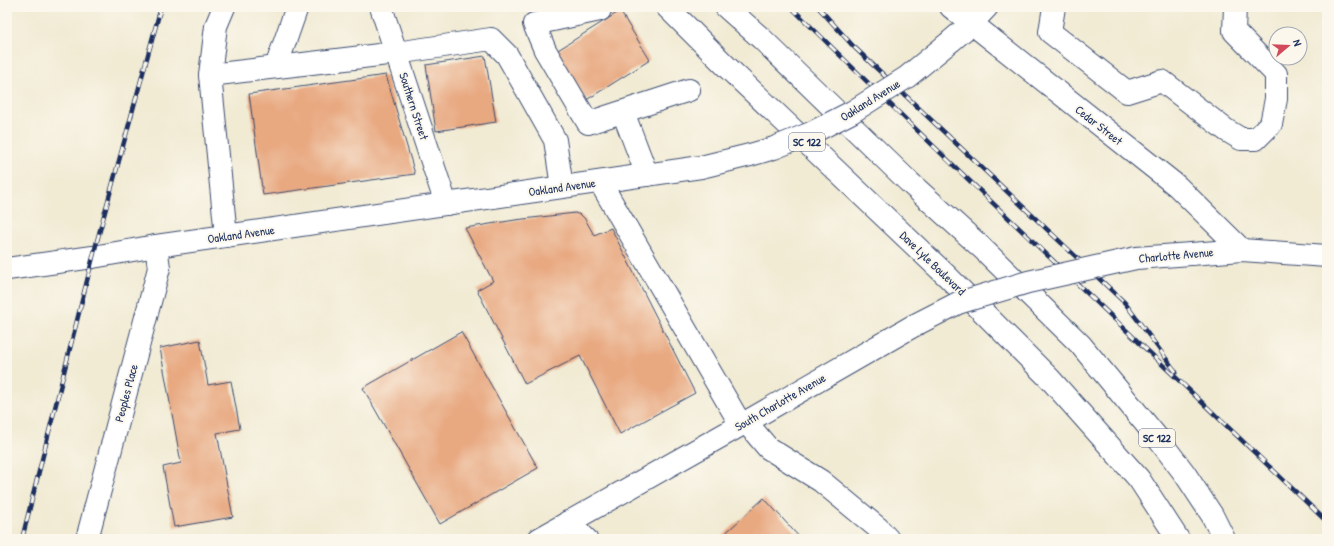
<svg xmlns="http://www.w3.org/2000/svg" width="1334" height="546" font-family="'Patrick Hand',sans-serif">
	<rect width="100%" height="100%" fill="#fbf7ec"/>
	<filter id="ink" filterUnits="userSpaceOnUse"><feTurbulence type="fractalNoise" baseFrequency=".025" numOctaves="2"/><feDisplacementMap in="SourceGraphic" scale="8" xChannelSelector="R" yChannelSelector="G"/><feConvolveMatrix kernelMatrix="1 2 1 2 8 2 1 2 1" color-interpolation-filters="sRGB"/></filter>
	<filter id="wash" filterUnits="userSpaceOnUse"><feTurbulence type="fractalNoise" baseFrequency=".012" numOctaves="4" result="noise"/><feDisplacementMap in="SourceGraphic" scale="16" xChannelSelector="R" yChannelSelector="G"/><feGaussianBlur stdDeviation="0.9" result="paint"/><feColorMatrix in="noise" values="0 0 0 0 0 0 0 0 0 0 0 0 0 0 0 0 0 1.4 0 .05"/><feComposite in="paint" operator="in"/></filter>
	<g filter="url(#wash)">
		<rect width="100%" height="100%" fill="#f1ebd4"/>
		<g id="blocks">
			<g fill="#e8a880">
				<path d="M620 11 650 60 580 104 550 55Z"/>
				<path d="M485 56 496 122 436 131 426 65Z"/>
				<path d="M386 75 415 174 263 195 249 94Z"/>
				<path d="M575 213 581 215 585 219 594 235 611 228 695 393 620 434 580 356 525 384 477 290 493 281 465 228 515 220Z"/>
				<path d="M461 332 538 468 440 524 363 388Z"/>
				<path d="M200 340 208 385 231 381 240 429 217 433 233 517 174 527 163 467 181 463 160 348Z"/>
				<path d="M764 498 801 539H719Z"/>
			</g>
		</g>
	</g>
	<g filter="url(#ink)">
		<use href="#blocks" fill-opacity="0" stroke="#3b4b70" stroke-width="1"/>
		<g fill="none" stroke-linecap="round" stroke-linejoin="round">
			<defs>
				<g id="minor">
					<path d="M381 7 446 204"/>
					<path d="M951 7 1177 186 1242 250"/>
					<path d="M1054 7 1050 32 1127 92 1162 81 1226 130 1241 139H1256L1271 124 1276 99V74L1234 31 1235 7"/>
					<path d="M600 10 534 24 545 50 588 123 689 90"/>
					<path d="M276 67 297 7"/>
					<path d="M210 75 216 26 224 7"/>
					<path d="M623 112 647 175"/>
					<path d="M600 182 741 425"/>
					<path d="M226 236 210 75 396 53 491 39 507 55 555 140 562 187"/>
					<path d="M1191 254 1242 250 1327 256"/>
					<path d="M746 422 768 448 821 481 878 528 888 539"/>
					<path d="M568 522 586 539"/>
					<path d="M87 539 159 268 156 246"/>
					<path d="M539 539 741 425 913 326"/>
				</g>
				<g id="major">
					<path d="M667 7 728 68 947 276 1050 379 1139 479 1178 539"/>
					<path d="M726 7 762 39 909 182 982 248 1080 344 1160 441 1185 474 1212 515 1224 539"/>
					<path d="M951 41 971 24 987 7"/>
					<path d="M7 269 93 257 156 246 701 167 750 155"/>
				</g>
			</defs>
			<use href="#minor" stroke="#3b4b70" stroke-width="24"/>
			<use href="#major" stroke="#3b4b70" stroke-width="24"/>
			<use href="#minor" stroke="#fff" stroke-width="22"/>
			<use href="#major" stroke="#fff" stroke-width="22"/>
			<defs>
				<g id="rail">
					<path d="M791 7C967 182 1149 350 1327 522"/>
					<path d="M818 7 853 46 1125 303 1176 372"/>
					<path d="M22 539 97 241 161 7"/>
				</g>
			</defs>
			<use href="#rail" stroke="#1b2f5e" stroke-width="4.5"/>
			<use href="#rail" stroke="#fbf7ec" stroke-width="3" stroke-dasharray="9" stroke-linecap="butt"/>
			<defs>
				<path id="minor-bridge" d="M913 326 958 303 1028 282 1136 258 1191 254"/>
				<path id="major-bridge" d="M750 155 774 148 811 133 852 112 907 77 951 41"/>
			</defs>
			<use href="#minor-bridge" stroke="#3b4b70" stroke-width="24" stroke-linecap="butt"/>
			<use href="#major-bridge" stroke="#3b4b70" stroke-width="24" stroke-linecap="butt"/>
			<use href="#minor-bridge" stroke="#fff" stroke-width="22"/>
			<use href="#major-bridge" stroke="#fff" stroke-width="22"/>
		</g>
	</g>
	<g text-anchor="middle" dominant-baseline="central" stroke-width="4" stroke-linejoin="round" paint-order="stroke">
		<g fill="#fbf7ec" stroke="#5e6b89" stroke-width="1">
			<rect x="789" y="133" width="36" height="18" rx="3"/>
			<rect x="1139" y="429" width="36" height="18" rx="3"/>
		</g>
		<g font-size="11" font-weight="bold" fill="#1b2f5e">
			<text x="807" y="142">SC 122</text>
			<text x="1157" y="438">SC 122</text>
		</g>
		<g font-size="12" fill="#1b2f5e" stroke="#fbf7ec">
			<text transform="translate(870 100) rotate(-32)">Oakland Avenue</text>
			<text transform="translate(414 106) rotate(72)">Southern Street</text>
			<text transform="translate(1099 125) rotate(38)">Cedar Street</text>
			<text transform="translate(562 187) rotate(-8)">Oakland Avenue</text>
			<text transform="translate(241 234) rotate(-8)">Oakland Avenue</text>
			<text transform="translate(1176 255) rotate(-5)">Charlotte Avenue</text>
			<text transform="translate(933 263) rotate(44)">Dave Lyle Boulevard</text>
			<text transform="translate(126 393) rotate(-75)">Peoples Place</text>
			<text transform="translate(780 402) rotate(-30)">South Charlotte Avenue</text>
		</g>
	</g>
	<rect width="1334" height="546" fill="none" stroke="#fbf7ec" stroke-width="24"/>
	<g transform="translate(1288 46) rotate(71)"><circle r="19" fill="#fbf7ec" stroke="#a1a7b3"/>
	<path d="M0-3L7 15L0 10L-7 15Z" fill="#d1495b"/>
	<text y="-6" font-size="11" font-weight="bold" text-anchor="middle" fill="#1b2f5e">N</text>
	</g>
</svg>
